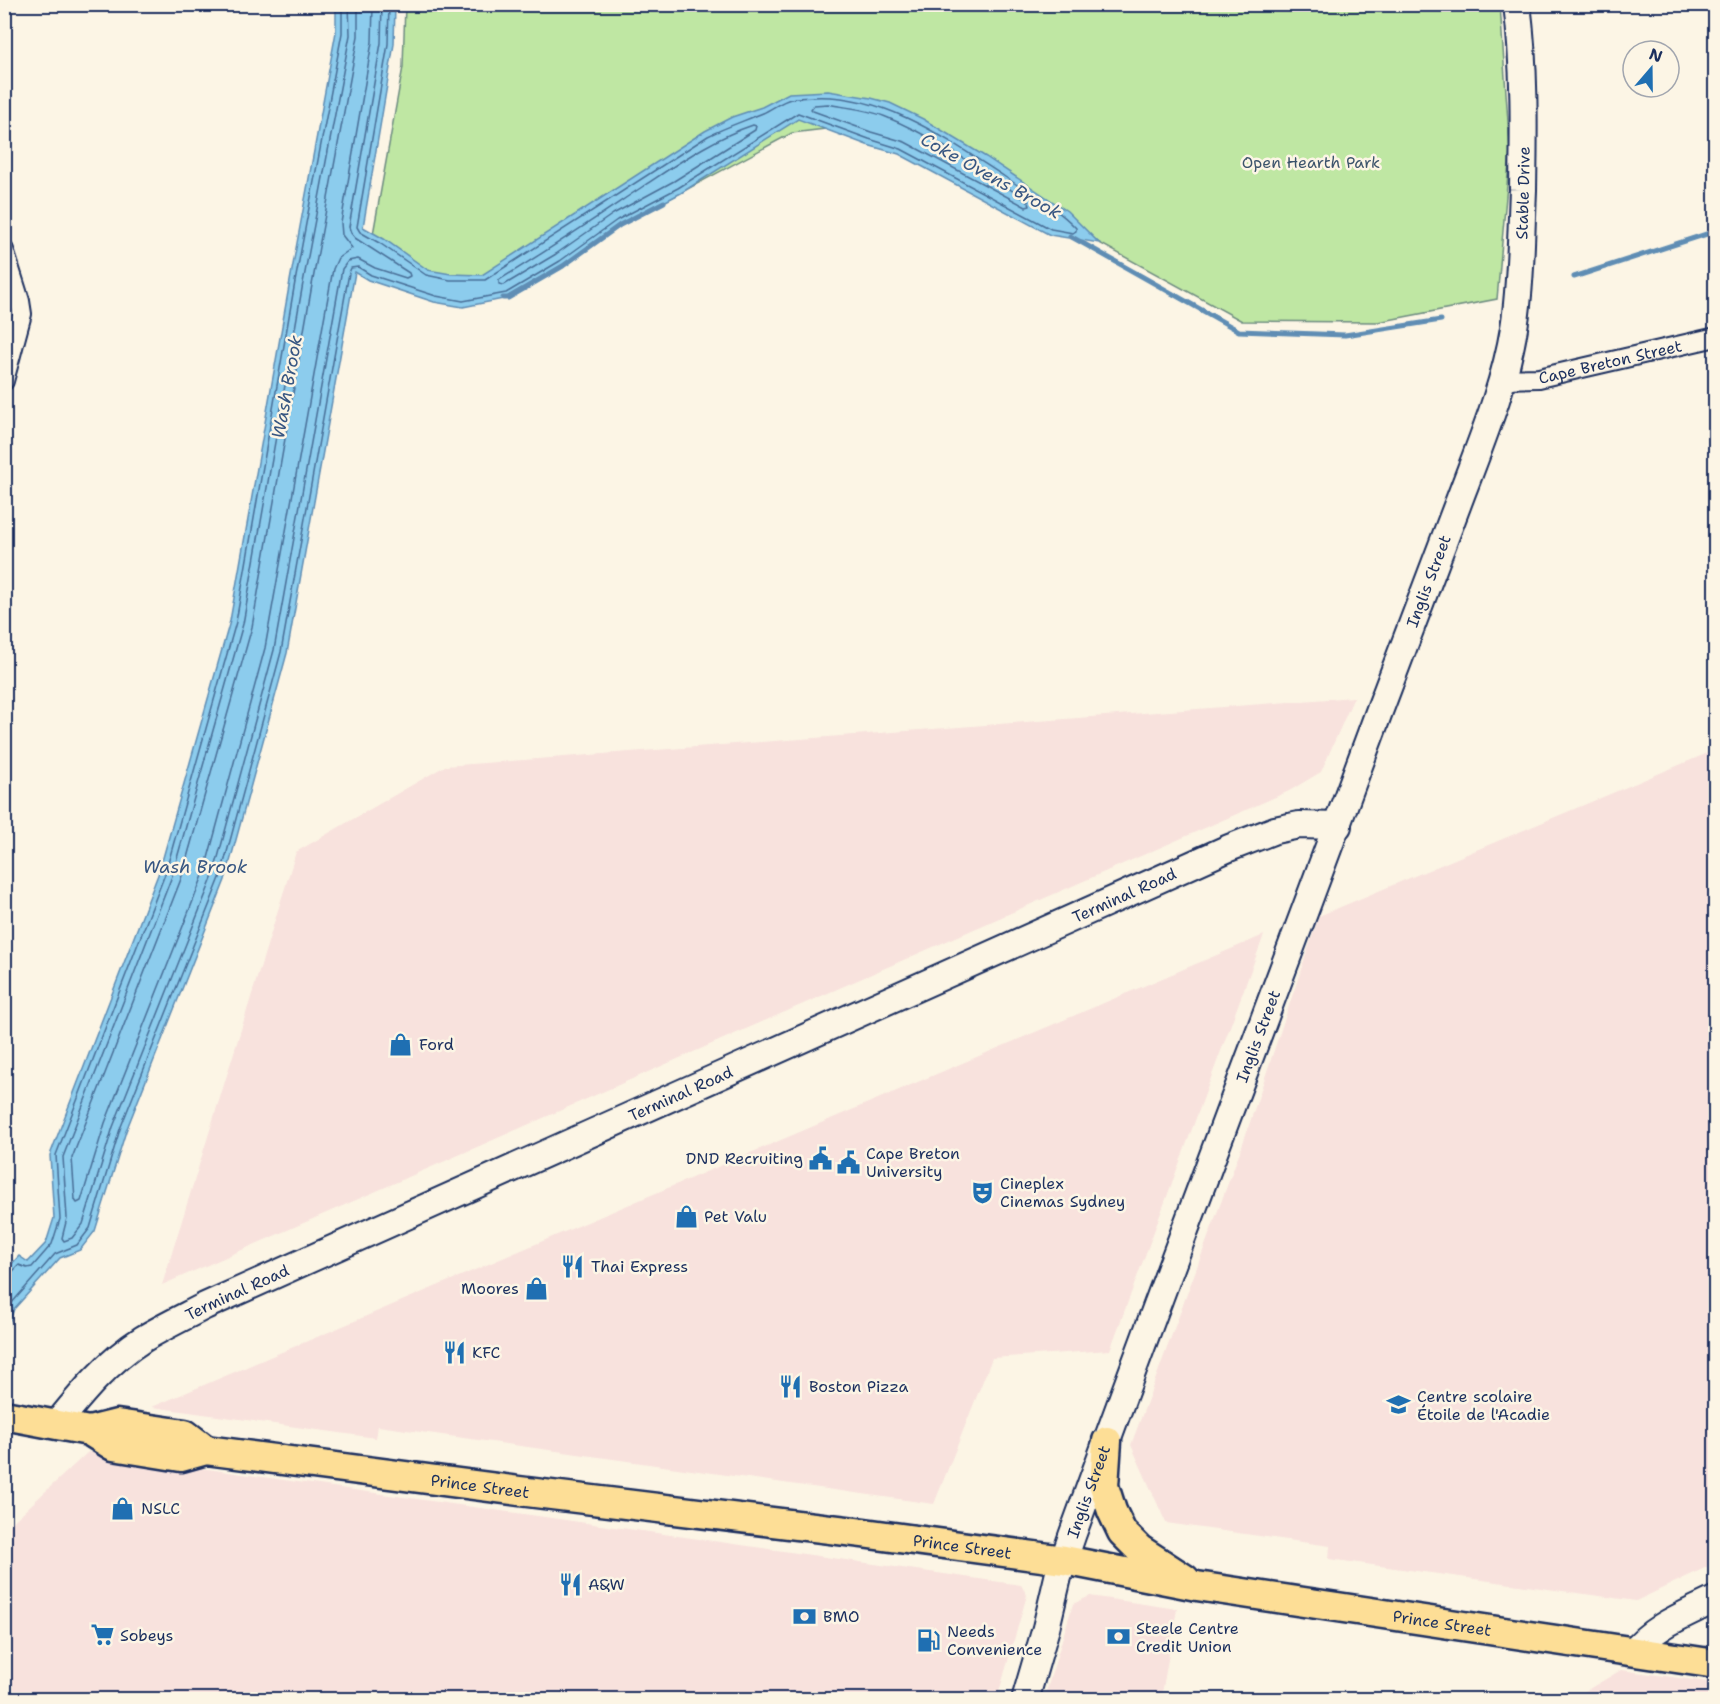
<svg xmlns="http://www.w3.org/2000/svg" width="1720" height="1704" font-family="'Shantell Sans',sans-serif">
	<rect width="100%" height="100%" fill="#fcf5e5"/>
	<filter id="ink" filterUnits="userSpaceOnUse"><feTurbulence type="fractalNoise" baseFrequency=".0167" numOctaves="2"/><feDisplacementMap in="SourceGraphic" scale="12" xChannelSelector="R" yChannelSelector="G"/><feConvolveMatrix kernelMatrix="1 2 1 2 8 2 1 2 1" color-interpolation-filters="sRGB"/></filter>
	<g filter="url(#ink)">
		<g fill="#f8e2dd">
			<path d="M1354 697 1321 772 1289 791 162 1285 296 852 445 766Z"/>
			<path d="M1715 750V1563L1636 1601 1329 1559 1330 1546 1166 1523 1131 1445 1243 1143 1319 916Z"/>
			<path d="M1264 935 1110 1350 992 1358 934 1504 378 1426 376 1438 152 1407Z"/>
			<path d="M88 1452 1021 1585 1027 1595 997 1699 5 1700V1529Z"/>
			<path d="M1090 1596 1177 1609 1161 1699H1044L1073 1604Z"/>
			<path d="M1621 1670 1715 1683V1699H1572Z"/>
		</g>
		<path fill="#bfe7a3" stroke="#6d8b80" stroke-width="1.5" d="M405 5H1500L1510 151 1497 299 1378 322 1242 321 904 136 867 124 792 133 572 251 509 288 433 279 372 240 403 67Z"/>
		<path fill="#8ccced" stroke="#5f8db4" stroke-width="1.5" d="M336 5H395L394 44 363 227 384 239 428 270 451 274 482 275 705 131 732 117 762 107 789 93 828 91 871 98 890 103 923 119 986 157 1067 211 1099 243 1050 235 899 154 867 145 798 119 681 193 620 225 563 266 508 298 463 307 434 302 368 280 355 272 287 653 225 880 126 1131 95 1231 80 1250 60 1258 14 1309 5 1333V1271L19 1256 28 1262 46 1243 54 1218 50 1155 159 872 230 621 290 281 336 32Z"/>
		<g fill="none" stroke-linecap="round" stroke-linejoin="round">
			<g stroke="#486e97" stroke-width="1.5">
				<path d="M349 4 350 35 303 283 243 624 172 876 63 1157 67 1218 62 1238 64 1241 72 1238 83 1224 113 1127 213 876 274 650 342 269 348 261 358 259 375 268 406 278 410 276 409 273 355 238 351 233 349 227 381 43 382 4"/>
				<path d="M358 4V36L312 285 252 627 181 879 72 1158 75 1200 77 1203 81 1201 105 1123 204 873 265 648 333 269 338 258 352 248 342 235 341 223 372 42 373 4"/>
				<path d="M828 104C847 108 868 109 886 117 936 137 984 172 1029 202L1030 206 1026 207 905 142 871 132 813 111 811 109 814 105Z"/>
				<path d="M753 125 756 126 755 130 674 181 613 214 556 254 504 285 499 284V280C549 250 597 217 645 185 680 162 714 138 753 125Z"/>
				<path d="M4 1275 10 1274 19 1265 27 1268 32 1267 52 1244 60 1219 56 1155 165 874 236 622 295 282 342 33V4"/>
				<path d="M4 1317 10 1305 55 1254 77 1245 90 1228 120 1129 220 878 281 652 349 273 351 268 358 267 371 275 436 296 463 301 506 293 560 261 617 220 678 188 798 113 869 139 901 149 1051 229 1073 233 1076 231V228C1056 207 1029 193 1005 177 948 140 886 94 814 97 807 98 798 97 791 99 782 101 772 109 763 113 744 121 726 127 708 136L485 280H450L426 275 381 244 360 232 357 227 388 44 389 4"/>
			</g>
			<g stroke="#5f8db4" stroke-width="5">
				<path d="M1070 236 1239 331 1345 335 1441 320"/>
				<path d="M1574 277 1716 231"/>
				<path d="M503 298H508L563 266 620 225 664 202"/>
			</g>
			<defs>
				<g id="street">
					<path d="M4 250 20 301 22 314 4 381"/>
					<path id="s1" d="M1502 379 1539 378 1716 337"/>
				</g>
				<g id="secondary">
					<path id="s2" d="M56 1425C81 1394 108 1361 143 1339 163 1327 184 1317 205 1306L1229 848 1275 830 1299 825 1338 826"/>
					<path d="M1633 1652C1653 1626 1687 1614 1716 1599"/>
					<path id="s3" d="M1025 1700 1046 1628 1058 1577 1072 1536C1172 1260 1278 985 1380 709 1407 636 1435 563 1463 490 1483 437 1505 384 1514 328 1521 284 1521 235 1523 190 1524 129 1525 66 1517 4"/>
				</g>
				<g id="primary">
					<path id="s4" d="M4 1415 89 1431 113 1446 181 1457 206 1450 519 1491 863 1533 1064 1560 1197 1586 1716 1664"/>
					<path d="M89 1431 117 1424 185 1434 206 1450"/>
					<path d="M1107 1441 1104 1486 1112 1511 1122 1532 1139 1549 1185 1579"/>
				</g>
			</defs>
			<use href="#street" stroke="#1b2f5e" stroke-width="22"/>
			<use href="#secondary" stroke="#1b2f5e" stroke-width="30"/>
			<use href="#primary" stroke="#1b2f5e" stroke-width="33"/>
			<use href="#street" stroke="#fcf5e5" stroke-width="18"/>
			<use href="#secondary" stroke="#fcf5e5" stroke-width="26"/>
			<use href="#primary" stroke="#fdde96" stroke-width="28"/>
		</g>
	</g>
	<defs>
		<symbol id="shop-bare" viewBox="-9 -9 18 18"><path d="M-5-2.5h2.3a2.7 3.5 0 0 1 5.4 0H5L5.5 6h-11ZM-1.5-2.5h3a1.5 2.3 0 0 0-3 0Z" fill="#1f6fb2" stroke="#fcf5e5" stroke-width="2.5" paint-order="stroke"/></symbol>
		<symbol id="civic-bare" viewBox="-9 -9 18 18"><path d="M-.6-6.5H3V-4.5H.6V-3L4-1V1h2V6H-6V1h2V-1L-.6-3ZM-1.2 2.5V6h2.4V2.5Z" fill="#1f6fb2" stroke="#fcf5e5" stroke-width="2.5" paint-order="stroke"/></symbol>
		<symbol id="theatre-bare" viewBox="-9 -9 18 18"><path d="M-5-5.5Q0-4 5-5.5V0Q5 5 0 6Q-5 5-5 0ZM-3.3-2.5H-1v1.5H-3.3ZM1-2.5H3.3v1.5H1ZM-2.8 1Q0 5.5 2.8 1Z" fill="#1f6fb2" stroke="#fcf5e5" stroke-width="2.5" paint-order="stroke"/></symbol>
		<symbol id="restaurant-bare" viewBox="-9 -9 18 18"><path d="M-5-6h1v4h1v-4h1v4h1v-4h1v5L-1.5 .5V6h-2V.5L-5-1ZM5-6V6H3V1.5H1.5Q1.5-4 5-6Z" fill="#1f6fb2" stroke="#fcf5e5" stroke-width="2.5" paint-order="stroke"/></symbol>
		<symbol id="school-bare" viewBox="-9 -9 18 18"><path d="M0-5L7-2L0 1L-7-2ZM-4 1L0 2.5L4 1V4Q0 6-4 4Z" fill="#1f6fb2" stroke="#fcf5e5" stroke-width="2.5" paint-order="stroke"/></symbol>
		<symbol id="bank-bare" viewBox="-9 -9 18 18"><path d="M-6-4H6V4H-6ZM0-2.3a2.3 2.3 0 1 0 0 4.6a2.3 2.3 0 1 0 0-4.6Z" fill="#1f6fb2" stroke="#fcf5e5" stroke-width="2.5" paint-order="stroke"/></symbol>
		<symbol id="supermarket-bare" viewBox="-9 -9 18 18"><path d="M-6-5.5h2.5l.6 2H6L4.5 2H-2.5L-4.4-4H-6ZM-1.5 3.2a1.3 1.3 0 1 0 .1 0ZM3 3.2a1.3 1.3 0 1 0 .1 0Z" fill="#1f6fb2" stroke="#fcf5e5" stroke-width="2.5" paint-order="stroke"/></symbol>
		<symbol id="fuel-bare" viewBox="-9 -9 18 18"><path d="M-5.5-6h7V0h2V4h1.3V-2.5L3-4.5l.8-.8L6-3V5H2.5V1h-1V6h-7ZM-4.2-4.7v3.2H.2V-4.7Z" fill="#1f6fb2" stroke="#fcf5e5" stroke-width="2.5" paint-order="stroke"/></symbol>
	</defs>
	<g fill-rule="evenodd">
		<use href="#shop-bare" x="384" y="1028" width="33" height="33"/>
		<use href="#civic-bare" x="804" y="1142" width="33" height="33"/>
		<use href="#civic-bare" x="832" y="1146" width="33" height="33"/>
		<use href="#theatre-bare" x="966" y="1176" width="33" height="33"/>
		<use href="#shop-bare" x="670" y="1200" width="33" height="33"/>
		<use href="#restaurant-bare" x="556" y="1250" width="33" height="33"/>
		<use href="#shop-bare" x="520" y="1272" width="33" height="33"/>
		<use href="#restaurant-bare" x="438" y="1336" width="33" height="33"/>
		<use href="#restaurant-bare" x="774" y="1370" width="33" height="33"/>
		<use href="#school-bare" x="1382" y="1388" width="33" height="33"/>
		<use href="#shop-bare" x="106" y="1492" width="33" height="33"/>
		<use href="#restaurant-bare" x="554" y="1568" width="33" height="33"/>
		<use href="#bank-bare" x="788" y="1600" width="33" height="33"/>
		<use href="#supermarket-bare" x="86" y="1618" width="33" height="33"/>
		<use href="#bank-bare" x="1102" y="1620" width="33" height="33"/>
		<use href="#fuel-bare" x="912" y="1624" width="33" height="33"/>
	</g>
	<g text-anchor="middle" dominant-baseline="central" stroke-width="5" stroke-linejoin="round" paint-order="stroke">
		<g font-size="16" fill="#3c546c" stroke="#fcf5e5">
			<text x="1311" y="162">Open Hearth Park</text>
		</g>
		<g font-size="16" fill="#1b2f5e" stroke="#fcf5e5">
			<text stroke="none"><textPath href="#s3" startOffset="1593">Stable Drive</textPath></text>
			<text stroke="none"><textPath href="#s1" startOffset="110">Cape Breton Street</textPath></text>
			<text stroke="none"><textPath href="#s3" startOffset="1190">Inglis Street</textPath></text>
			<text stroke="none"><textPath href="#s2" startOffset="1200">Terminal Road</textPath></text>
			<text stroke="none"><textPath href="#s3" startOffset="704">Inglis Street</textPath></text>
			<text stroke="none"><textPath href="#s2" startOffset="714">Terminal Road</textPath></text>
			<text stroke="none"><textPath href="#s2" startOffset="228">Terminal Road</textPath></text>
			<text stroke="none"><textPath href="#s4" startOffset="486">Prince Street</textPath></text>
			<text stroke="none"><textPath href="#s3" startOffset="218">Inglis Street</textPath></text>
			<text stroke="none"><textPath href="#s4" startOffset="972">Prince Street</textPath></text>
			<text stroke="none"><textPath href="#s4" startOffset="1458">Prince Street</textPath></text>
		</g>
		<g font-size="16" fill="#1b2f5e" stroke="#fcf5e5" text-anchor="start">
			<text x="419" y="1044">Ford</text>
			<text x="866" y="1153">Cape Breton<tspan x="866" dy="18">University</tspan></text>
			<text x="803" y="1158" text-anchor="end">DND Recruiting</text>
			<text x="1000" y="1183">Cineplex<tspan x="1000" dy="18">Cinemas Sydney</tspan></text>
			<text x="704" y="1216">Pet Valu</text>
			<text x="591" y="1266">Thai Express</text>
			<text x="519" y="1288" text-anchor="end">Moores</text>
			<text x="472" y="1352">KFC</text>
			<text x="809" y="1386">Boston Pizza</text>
			<text x="1417" y="1396">Centre scolaire<tspan x="1417" dy="18">Étoile de l'Acadie</tspan></text>
			<text x="141" y="1508">NSLC</text>
			<text x="588" y="1584">A&amp;W</text>
			<text x="823" y="1616">BMO</text>
			<text x="1136" y="1628">Steele Centre<tspan x="1136" dy="18">Credit Union</tspan></text>
			<text x="947" y="1631">Needs<tspan x="947" dy="18">Convenience</tspan></text>
			<text x="120" y="1635">Sobeys</text>
		</g>
		<g font-size="18" font-style="italic" fill="#375682" stroke="#fcf5e5">
			<text transform="translate(991 176) rotate(29)">Coke Ovens Brook</text>
			<text transform="translate(287 387) rotate(-80)">Wash Brook</text>
			<text x="195" y="867">Wash Brook</text>
		</g>
	</g>
	<rect width="1720" height="1704" fill="none" stroke="#fcf5e5" stroke-width="24"/>
	<rect x="12" y="12" width="1696" height="1680" fill="none" stroke="#1b2f5e" stroke-width="2" filter="url(#ink)"/>
	<g transform="translate(1651 69) rotate(20)"><circle r="28" fill="#fcf5e5" stroke="#a2a6af" stroke-width="1.5"/>
	<path d="M0-4.5L10 22L0 15L-10 22Z" fill="#1f6fb2"/>
	<text y="-9" font-size="16" font-weight="bold" text-anchor="middle" fill="#1b2f5e">N</text>
	</g>
</svg>
